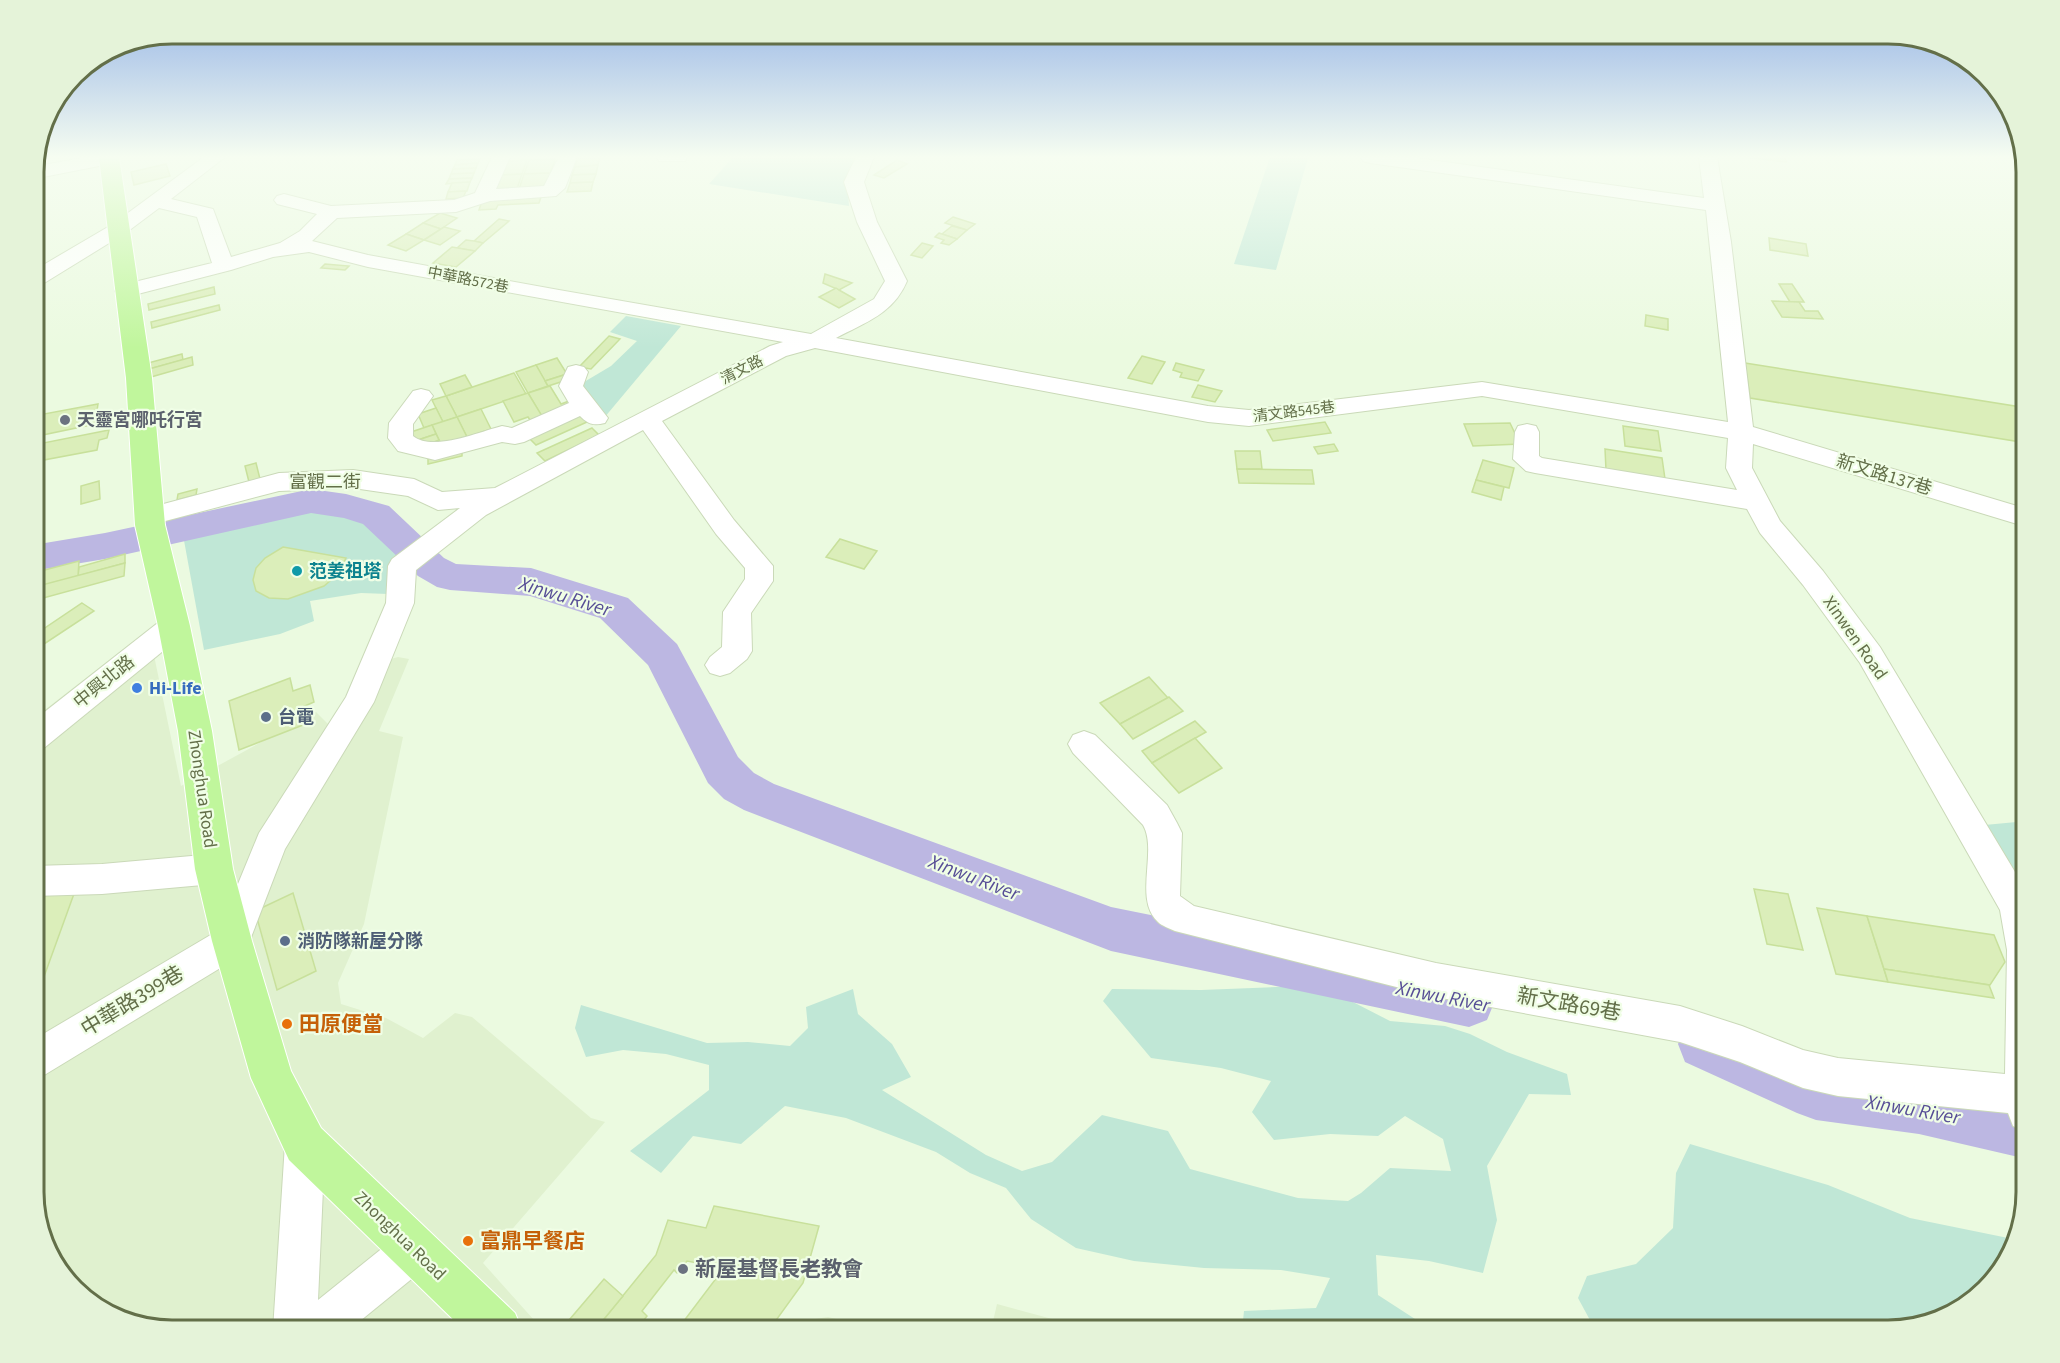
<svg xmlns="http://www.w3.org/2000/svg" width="2060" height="1363" font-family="'Source Sans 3','Noto Sans TC',sans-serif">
	<rect width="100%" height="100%" fill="#ebfae0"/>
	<g fill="#e0f1cf">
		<path d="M150 636 181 786 316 712 332 728 369 665 398 657 409 659 379 731 403 737 364 924 338 983 341 1004 386 1018 423 1038 455 1013 472 1017 591 1118 605 1122 483 1263 543 1330H171L94 1307 51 1261 33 1201V719L131 643Z"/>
		<path d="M997 1304 1093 1330H991Z"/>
		<path d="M828 1317 883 1330H807L815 1319Z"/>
	</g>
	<g fill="#c0e7d6">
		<path d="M733 157H854L847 181 849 206 709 184Z"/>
		<path d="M1270 157 1308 158 1276 270 1234 264Z"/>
		<path d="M626 316 681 326 604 418 579 385 611 366 637 341 610 332Z"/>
		<path d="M347 508 392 537 405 556 388 594 361 593 310 601 314 621 280 634 204 650 183 535 283 509Z"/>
		<path d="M2027 821V907L1974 826Z"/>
		<path d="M1302 986 1351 1001 1390 1021 1445 1026 1470 1034 1507 1052 1567 1074 1571 1095 1529 1094 1487 1166 1497 1220 1483 1273 1429 1261 1376 1255 1378 1295 1432 1330H1242L1244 1311 1316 1308 1330 1278 1281 1270 1204 1268 1134 1261 1076 1248 1031 1219 1006 1188 970 1173 936 1152 846 1118 785 1106 741 1144 693 1136 661 1173 630 1151 709 1090V1065L666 1054 623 1050 586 1057 575 1028 581 1005 707 1043 748 1042 790 1046 808 1028 806 1007 853 989 858 1014 892 1044 911 1077 882 1090 986 1155 1022 1171 1052 1162 1102 1115 1168 1131 1190 1169 1298 1198 1348 1201 1361 1193 1390 1168 1451 1171 1443 1139 1405 1116 1378 1136 1330 1134 1274 1140 1252 1112 1271 1081 1221 1068 1151 1058 1103 1001 1112 989 1201 990Z"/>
		<path d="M1690 1144 1828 1185 1910 1218 2013 1239 2004 1269 1950 1316 1889 1330H1641L1591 1322 1578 1298 1587 1276 1636 1264 1673 1228 1676 1173Z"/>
	</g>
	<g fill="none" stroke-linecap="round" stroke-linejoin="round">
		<g fill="#bcb7e2" fill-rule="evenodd">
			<path d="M311 489 346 494 389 506 444 558 456 564 531 568 628 598 677 644 738 757 754 773 774 784 1111 907 1469 979 1487 986 1494 1003 1487 1020 1469 1027 1111 951 744 810 724 799 708 783 648 665 600 618 530 596 450 590 437 587 418 576 363 524 344 518 311 513 105 559 33 571V545L105 533Z"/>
			<path d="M1703 1019 1817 1068 1919 1082 2027 1105V1159L1919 1134 1816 1120 1797 1113 1685 1062 1678 1044 1685 1026Z"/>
		</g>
	</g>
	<g fill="#dbeeba" stroke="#c8e09b" stroke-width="1.5">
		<path d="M600 157 598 165 575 167 577 158Z"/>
		<path d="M1745 157H1785L1786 162Z"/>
		<path d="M480 159 478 163 455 165 457 160Z"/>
		<path d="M555 159 551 173 524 174 529 160Z"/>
		<path d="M527 160 522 174 501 175 506 161Z"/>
		<path d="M897 160 907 164 884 178 874 175Z"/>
		<path d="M478 163 476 168 453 169 455 165Z"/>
		<path d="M166 164 170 176 134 185 131 172Z"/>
		<path d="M598 165 596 174 572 175 575 167Z"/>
		<path d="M476 168 474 173 451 174 453 169Z"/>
		<path d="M474 173 472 178 449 179 451 174Z"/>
		<path d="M551 173 546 188 519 189 524 174Z"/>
		<path d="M522 174 517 189 495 190 501 175Z"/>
		<path d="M596 174 593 182 570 183 572 175Z"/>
		<path d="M472 178 470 182 446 184 449 179Z"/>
		<path d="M470 182 467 191 448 192 452 183Z"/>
		<path d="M593 182 591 191 567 192 570 183Z"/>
		<path d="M466 191 463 198 446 199 448 192Z"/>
		<path d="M541 197 539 203 498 205 496 209 479 210 482 201Z"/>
		<path d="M440 213 457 218 441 229 423 223Z"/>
		<path d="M953 217 975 224 967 230 945 223Z"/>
		<path d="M499 219 509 221 483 243 474 241Z"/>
		<path d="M423 223 441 229 424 240 406 234Z"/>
		<path d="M952 226 967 230 957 239 942 234Z"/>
		<path d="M444 227 460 231 440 245 424 240Z"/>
		<path d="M939 233 957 239 949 245 941 243 944 240 935 237Z"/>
		<path d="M406 234 424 240 406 251 388 245Z"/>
		<path d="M1769 238 1806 244 1808 256 1770 250Z"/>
		<path d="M466 240 474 241 483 243 475 251 457 248Z"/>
		<path d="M922 243 933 246 922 258 911 255Z"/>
		<path d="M452 247 475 251 456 267 433 263Z"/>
		<path d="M325 264 349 266 345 270 321 268Z"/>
		<path d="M825 274 852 283 839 290 823 283Z"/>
		<path d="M1779 284H1792L1804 302H1790Z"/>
		<path d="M214 287 215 294 149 310 148 304Z"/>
		<path d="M836 288 839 290 855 299 839 308 819 297Z"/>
		<path d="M1772 301 1799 302 1805 311H1818L1823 319 1782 317Z"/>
		<path d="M219 305 220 310 152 328 151 322Z"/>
		<path d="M1646 315 1668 319V330L1645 326Z"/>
		<path d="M609 336 620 339 591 369 579 367Z"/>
		<path d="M182 354 183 360 149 369 148 363Z"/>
		<path d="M1142 356 1165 362 1152 384 1128 378Z"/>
		<path d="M192 357 193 365 151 377 149 369Z"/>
		<path d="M557 358 567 374 545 381 536 365Z"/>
		<path d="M1176 363 1204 370 1198 381 1180 377 1182 373 1173 370Z"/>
		<path d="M1745 363 2027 408V443L1750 398Z"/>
		<path d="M536 365 548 386 528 393 516 372Z"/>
		<path d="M514 373 526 394 457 417 446 396Z"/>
		<path d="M567 374 570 379 548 386 545 381Z"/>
		<path d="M465 375 472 387 446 396 440 384Z"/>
		<path d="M1198 385 1222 391 1215 402 1192 397Z"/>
		<path d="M550 386 561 404 569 401 572 407 542 417 528 393Z"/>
		<path d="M528 393 542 416 530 420 528 417 514 422 503 401Z"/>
		<path d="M446 396 457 417 443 422 432 400Z"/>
		<path d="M98 404 95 424 33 437V416Z"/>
		<path d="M436 408 443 422 424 428 418 414Z"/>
		<path d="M481 409 491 429 467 437 457 417Z"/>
		<path d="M578 414 587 422 536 445 528 437Z"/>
		<path d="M457 417 467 437 442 446 432 425Z"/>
		<path d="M1325 422 1331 433 1273 441 1267 430Z"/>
		<path d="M1510 423 1520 444 1473 446 1464 424Z"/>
		<path d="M432 425 436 434 412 442 408 433Z"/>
		<path d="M1623 426 1658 431 1661 451 1625 446Z"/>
		<path d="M592 428 599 435 545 461 537 453Z"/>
		<path d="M109 430 107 438 99 440 97 450 33 462V445Z"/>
		<path d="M436 434 439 440 424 446 421 439Z"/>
		<path d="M1334 444 1338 451 1318 454 1314 447Z"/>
		<path d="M1605 449 1662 458 1665 479 1606 470Z"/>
		<path d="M462 451V456L428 464V458Z"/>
		<path d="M1235 451H1260L1262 469H1237Z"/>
		<path d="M1483 460 1514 468 1509 488 1476 480Z"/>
		<path d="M256 463 260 479 249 482 245 466Z"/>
		<path d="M1237 469 1312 470 1314 484 1239 483Z"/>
		<path d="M1476 480 1504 487 1501 500 1472 492Z"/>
		<path d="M99 481 100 499 81 504V486Z"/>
		<path d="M197 489 196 495 177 500 178 494Z"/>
		<path d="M840 539 877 551 864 569 826 557Z"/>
		<path d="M283 547 346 558 338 574 324 586 288 599 269 598 256 591 253 580 256 568 265 558Z"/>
		<path d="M125 554V563L78 576 79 567Z"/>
		<path d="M79 561 78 576 33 588V573Z"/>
		<path d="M125 563 124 576 36 600 38 586Z"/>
		<path d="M82 603 94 611 44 644 33 636Z"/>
		<path d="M1149 677 1168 698 1120 724 1100 703Z"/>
		<path d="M290 678 293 691 310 685 314 702 298 709 303 725 239 750 229 701Z"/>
		<path d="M1169 697 1183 711 1133 739 1120 724Z"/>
		<path d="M1195 721 1206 732 1152 763 1142 751Z"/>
		<path d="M1195 738 1222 768 1179 793 1152 763Z"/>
		<path d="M1754 889 1788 894 1803 950 1767 944Z"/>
		<path d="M75 891 33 1007V921L43 896Z"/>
		<path d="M293 893 316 971 277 990 255 911Z"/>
		<path d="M1817 908 1867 916 1888 982 1836 974Z"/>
		<path d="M1867 916 1994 935 2005 962 1990 985 1884 969Z"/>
		<path d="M1884 969 1989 985 1994 998 1888 982Z"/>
		<path d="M714 1206 819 1226 803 1283 769 1330H677L724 1268 687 1261 677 1273 674 1270 642 1311 647 1316 636 1330H595L656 1255 668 1220 706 1228Z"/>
		<path d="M604 1279 623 1296 595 1330H569L564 1326Z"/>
	</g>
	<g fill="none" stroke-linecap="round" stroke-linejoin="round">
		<defs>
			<g id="minor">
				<path d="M87 157 118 158 116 162 109 164 33 179V167Z"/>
				<path d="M204 157H225L171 199 213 209 231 257 280 243 300 231 317 214 277 204 274 200 277 196 284 194 331 206 454 200 475 193 492 157H510L496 189 544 186 559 157H577L565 188 556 196 490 201 456 212 337 218 312 241 368 255 559 290 811 334 874 299 885 281 857 222 844 182 856 157H874L864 182 877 222 907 281C893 314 866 322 836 338L1208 406 1249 410 1482 382 1728 422 1706 210 1370 163 1363 161 1361 157H1409L1704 198 1699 157H1717L1731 242 1753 427 2027 509V527L1753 444 1752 468 1780 521 1823 571 1880 647 2027 892V1132L2013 1126 2008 1113 1838 1096 1803 1088 1740 1062 1680 1042 1436 997 1175 931C1169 928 1162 926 1158 922 1133 899 1158 851 1143 825L1073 753 1068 744 1073 735 1084 731 1095 735 1167 805 1177 823 1182 833 1180 896 1194 906 1436 963 1680 1006 1742 1026 1803 1050 1838 1058 2005 1074 2007 950 2000 910 1860 663 1803 585 1760 533 1747 509 1535 473 1526 471 1513 459 1515 432 1518 426 1527 424 1536 426 1539 432V456L1542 458 1737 490 1726 468 1728 438 1482 396 1249 426 1208 422 815 348 786 356 662 421 734 520 773 566V581L751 613 752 651 747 659 730 673 720 676 710 673 705 665 710 657 722 647 723 612 745 579V568L716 534 643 430 486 515 416 570 414 603 374 702 285 849 245 953 46 1074 33 1080V1040L219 930 259 833 346 697 386 603 388 566 392 559 460 508 438 510 408 496 353 488 279 491 150 525 141 522 137 516 141 510 279 473 353 470 414 479 442 492 495 488 770 346 783 342 368 267 309 252 273 257 231 270 126 297 118 296 115 291 118 286 212 263 197 217 159 208 127 232 41 285 33 286V271L113 224Z"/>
				<path d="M657 157H687L685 161H659Z"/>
				<path d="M576 365 584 367 588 372 583 386 608 418 605 423C593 426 588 424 580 416L524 442 515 444 502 442 435 460 398 451 388 438 389 423 413 391 421 389 429 391 433 396 413 424V436C432 452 479 432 502 426L512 428 569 403 559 386 568 367Z"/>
				<path d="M174 615 184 618 188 626 184 634 44 748 33 752V721L164 618Z"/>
				<path d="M214 854 226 858 231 869 226 880 214 884 102 894 33 896V866L102 864Z"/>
				<path d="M305 1124 319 1130 325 1144 318 1300 400 1234 415 1228 430 1234 436 1249 430 1264 349 1330H273L285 1144 291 1130Z"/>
			</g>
			<path id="major" d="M99 157H119L152 378 165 525 190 626 212 731 233 869 252 941 291 1071 321 1128 515 1313 522 1330H464L289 1160 251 1078 212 941 195 869 178 731 158 626 135 525 126 378Z"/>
		</defs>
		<use href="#minor" stroke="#cad9b8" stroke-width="2"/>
		<use href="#major" stroke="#fff" stroke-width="2"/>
		<use href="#minor" fill="#fff" fill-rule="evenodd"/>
		<use href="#major" fill="#c0f69c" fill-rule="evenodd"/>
	</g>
	<linearGradient id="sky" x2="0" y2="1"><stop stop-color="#96b5e6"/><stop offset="0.45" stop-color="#f6fdf1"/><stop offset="1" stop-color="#f6fdf1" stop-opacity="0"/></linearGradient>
	<rect width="2060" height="348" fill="url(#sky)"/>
	<g fill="#6b7280" stroke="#f0fee6" stroke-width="2">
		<circle cx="65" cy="420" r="6"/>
		<circle cx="683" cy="1269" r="6"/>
	</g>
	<circle fill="#0f9aa8" stroke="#f0fee6" stroke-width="2" cx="297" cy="571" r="6"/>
	<circle fill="#3f7fe0" stroke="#f0fee6" stroke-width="2" cx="137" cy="688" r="6"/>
	<g fill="#5c6f8a" stroke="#f0fee6" stroke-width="2">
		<circle cx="266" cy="717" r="6"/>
		<circle cx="285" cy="941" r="6"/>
	</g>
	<g fill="#e8710a" stroke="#f0fee6" stroke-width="2">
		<circle cx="287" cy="1024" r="6"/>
		<circle cx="468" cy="1241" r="6"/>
	</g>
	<g text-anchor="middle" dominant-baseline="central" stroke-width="4.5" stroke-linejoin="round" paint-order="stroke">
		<g font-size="15" fill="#636f49" stroke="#f0fee6">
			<text transform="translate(468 280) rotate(11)">中華路572巷</text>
			<text transform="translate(742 370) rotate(-27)">清文路</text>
			<text transform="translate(1294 412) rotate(-7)">清文路545巷</text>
		</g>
		<g font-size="18" font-weight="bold" fill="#5b616d" stroke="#f0fee6" text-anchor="start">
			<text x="77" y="420">天靈宮哪吒行宮</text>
		</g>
		<g font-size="18" fill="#636f49" stroke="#f0fee6">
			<text transform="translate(1884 475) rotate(17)">新文路137巷</text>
			<text x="325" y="482">富觀二街</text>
			<text transform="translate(1855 638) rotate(55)">Xinwen Road</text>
			<text transform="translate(104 682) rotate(-39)">中興北路</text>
			<text transform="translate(202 789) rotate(82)">Zhonghua Road</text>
			<text transform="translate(400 1236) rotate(44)">Zhonghua Road</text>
		</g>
		<g font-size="18" font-weight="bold" fill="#0d838f" stroke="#f0fee6" text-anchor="start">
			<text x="309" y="571">范姜祖塔</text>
		</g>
		<g font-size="18" font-weight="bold" fill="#366cbe" stroke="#f0fee6" text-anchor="start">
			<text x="149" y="688">Hi-Life</text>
		</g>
		<g font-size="18" font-weight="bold" fill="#4e5e75" stroke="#f0fee6" text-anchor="start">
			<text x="278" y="717">台電</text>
			<text x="297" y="941">消防隊新屋分隊</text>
		</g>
		<g font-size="20" font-style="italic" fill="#574e96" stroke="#f0fee6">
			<text transform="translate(565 597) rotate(17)">Xinwu River</text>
			<text transform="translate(974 878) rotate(21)">Xinwu River</text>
			<text transform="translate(1443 997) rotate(11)">Xinwu River</text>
			<text transform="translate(1913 1110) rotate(10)">Xinwu River</text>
		</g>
		<g font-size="21" fill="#636f49" stroke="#f0fee6">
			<text transform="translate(132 1001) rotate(-31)">中華路399巷</text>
			<text transform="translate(1569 1004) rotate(10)">新文路69巷</text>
		</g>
		<g font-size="21" font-weight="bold" fill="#c56008" stroke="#f0fee6" text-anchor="start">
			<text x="299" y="1024">田原便當</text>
			<text x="480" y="1241">富鼎早餐店</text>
		</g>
		<g font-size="21" font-weight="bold" fill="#5b616d" stroke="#f0fee6" text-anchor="start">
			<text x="695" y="1269">新屋基督長老教會</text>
		</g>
	</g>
	<path d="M0 0H2060V1363H0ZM172 44H1888A128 128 0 0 1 2016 172V1192A128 128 0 0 1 1888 1320H172A128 128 0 0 1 44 1192V172A128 128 0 0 1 172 44Z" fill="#e5f3d9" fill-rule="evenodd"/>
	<path fill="none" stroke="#636f49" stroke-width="3" d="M172 44H1888A128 128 0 0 1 2016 172V1192A128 128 0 0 1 1888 1320H172A128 128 0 0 1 44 1192V172A128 128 0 0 1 172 44Z"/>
</svg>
